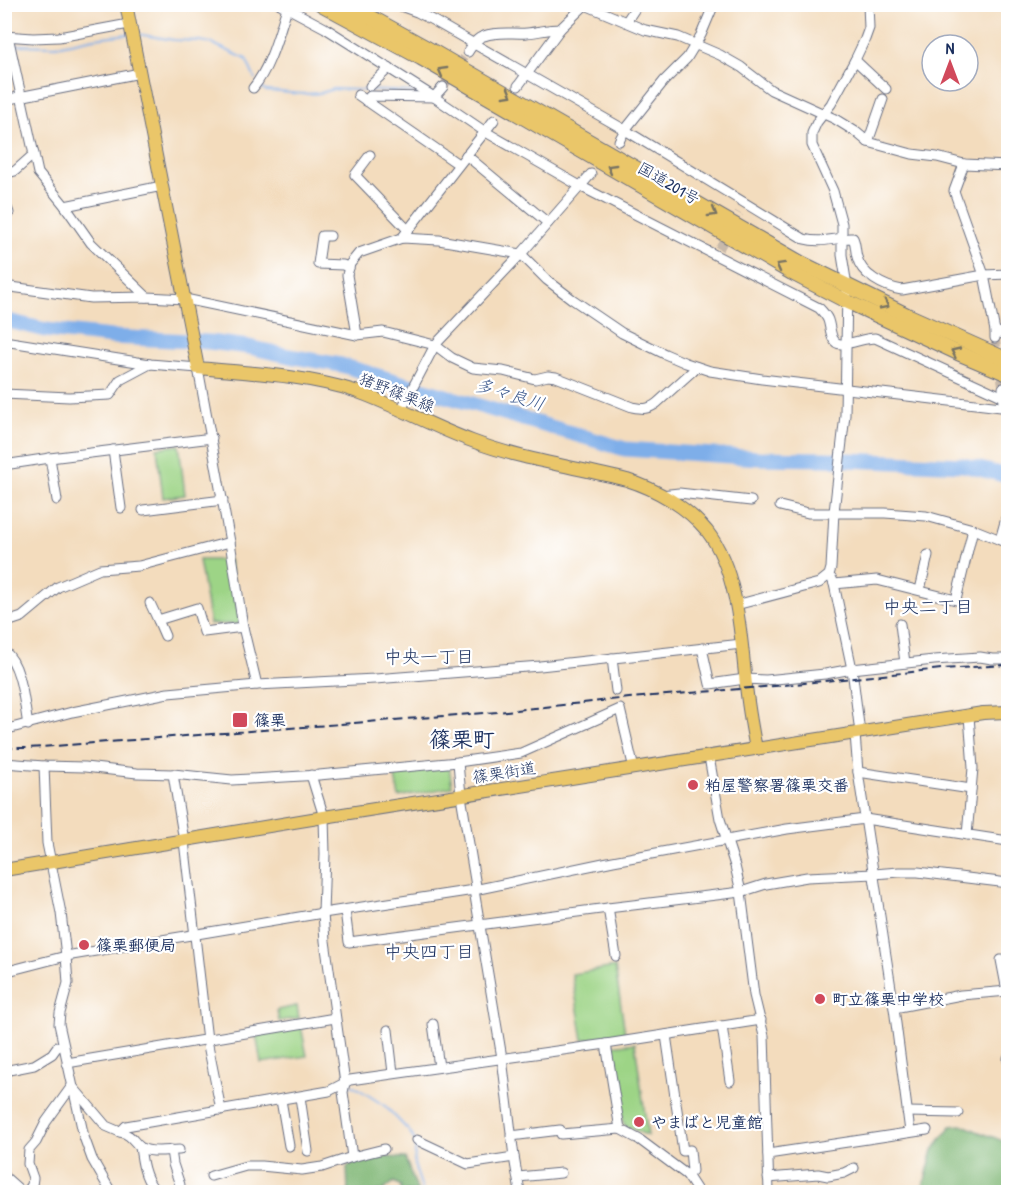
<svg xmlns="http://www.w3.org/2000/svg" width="1013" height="1197" font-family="'Patrick Hand','Klee One',sans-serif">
	<rect width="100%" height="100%" fill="#fff"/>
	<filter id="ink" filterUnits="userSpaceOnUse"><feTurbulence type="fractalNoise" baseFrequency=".0167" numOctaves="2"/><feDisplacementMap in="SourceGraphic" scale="12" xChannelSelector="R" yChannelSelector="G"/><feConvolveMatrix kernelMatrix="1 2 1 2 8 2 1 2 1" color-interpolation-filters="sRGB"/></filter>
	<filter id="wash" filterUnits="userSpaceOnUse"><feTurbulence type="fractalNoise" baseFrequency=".008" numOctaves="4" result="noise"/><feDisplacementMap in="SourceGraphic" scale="24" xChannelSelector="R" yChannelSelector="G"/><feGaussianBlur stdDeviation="1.35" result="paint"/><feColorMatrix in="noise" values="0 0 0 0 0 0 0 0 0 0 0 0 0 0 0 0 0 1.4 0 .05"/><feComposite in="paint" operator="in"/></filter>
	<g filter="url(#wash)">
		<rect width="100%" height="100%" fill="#f3dcbd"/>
		<g fill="#9dd486" stroke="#5c8272" stroke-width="1.5">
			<path d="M179 445 185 495 163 498 157 448Z"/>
			<path d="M199 560H229L240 624H210Z"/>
			<path d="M449 766 452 787 399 797 394 772Z"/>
			<path d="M615 967 625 1033 583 1040 572 974Z"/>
			<path d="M297 1006 299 1018 279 1021 277 1010Z"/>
			<path d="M301 1026 307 1056 261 1063 256 1034Z"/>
			<path d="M635 1043 648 1136 624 1125 611 1046Z"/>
		</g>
		<g fill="#7eb673" stroke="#4c7268" stroke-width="1.5">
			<path d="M960 1125C968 1126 972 1129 979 1132 989 1136 999 1138 1008 1144V1192H922L933 1150 951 1126Z"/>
			<path d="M365 1156 405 1158 418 1192H401V1186L394 1182 381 1192H348L347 1167Z"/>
		</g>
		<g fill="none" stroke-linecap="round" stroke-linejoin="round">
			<g stroke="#7eaee9" stroke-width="2">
				<path d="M137 34 174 40 200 41 211 43 246 59 255 79"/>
				<path d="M12 45 56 46 94 38 128 34"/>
				<path d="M258 84 261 88 266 91C288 92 313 98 333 89L413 92"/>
				<path d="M348 1084V1086H354L385 1106 410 1132 416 1143 414 1164 423 1192"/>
			</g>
			<path stroke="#7eaee9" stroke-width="15" d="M4 320 46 330 112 337 209 342 249 347 289 356 341 365 625 449 759 458 824 459 963 465 1008 476"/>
		</g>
	</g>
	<g filter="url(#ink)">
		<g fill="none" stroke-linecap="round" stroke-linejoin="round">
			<g stroke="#c8b9aa" stroke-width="9" stroke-dasharray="9 4.5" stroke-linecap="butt">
				<path d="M443 87 468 52"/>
				<path d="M719 249 739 213"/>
				<path d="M995 338 1003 388"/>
			</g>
			<defs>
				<g id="minor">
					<path d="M280 4 325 28 434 97 484 131 580 186 819 308C823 312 826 315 828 320 831 328 830 344 841 344 852 344 864 338 875 338L1008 399"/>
					<path d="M395 4 417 12 434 21 625 130 804 239C823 244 834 237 853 238 856 244 855 250 857 257 861 275 884 287 902 290L984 275 1008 274"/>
					<path d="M583 4 645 30 678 37 720 55 741 67 771 90 835 119 856 132 868 142 912 154 937 157 964 164 1008 166"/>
					<path d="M626 22 638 4"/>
					<path d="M4 36 33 38 59 37 129 24"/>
					<path d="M8 36 38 173 65 206"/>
					<path d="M468 52C472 46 476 38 484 36 497 31 513 34 527 33 538 32 548 29 560 29"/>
					<path d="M855 60 886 89"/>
					<path d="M370 86 389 68"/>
					<path d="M518 86 560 29 586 4"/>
					<path d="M253 88C271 66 278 35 287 8"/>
					<path d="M358 95 458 164"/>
					<path d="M4 100 140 73"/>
					<path d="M366 101 370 96 434 97 443 87"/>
					<path d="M619 141 625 130 664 81 687 58 701 35 714 4"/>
					<path d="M868 142 883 99"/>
					<path d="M370 155 355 175 408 230"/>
					<path d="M466 155 548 223"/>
					<path d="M964 164 954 191 984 275 995 331V338"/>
					<path d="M4 174 15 171 34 154"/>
					<path d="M4 200 9 213"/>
					<path d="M330 236H322L318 264 343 265 349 268"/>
					<path d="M402 238 494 120"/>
					<path d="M4 286 91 298 147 297 185 299 357 335 383 332 435 345 452 358 473 368 503 371 535 379 548 376 556 377 632 407C643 409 648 410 657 403L697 367"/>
					<path d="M147 297 91 243 65 206 162 186"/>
					<path d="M995 331 1008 336"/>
					<path d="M357 335 347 275 350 264 359 253 402 238 439 240 521 254 547 280 572 299 622 333 665 354 686 363 710 371 762 379 1001 407 1004 403 1003 388"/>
					<path d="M4 341 150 364 198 368 230 542 243 627 257 685"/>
					<path d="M4 394 69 397 110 395 120 380 150 364"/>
					<path d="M401 410 435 345 521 254 591 174"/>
					<path d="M113 450 121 508"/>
					<path d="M50 458 57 500"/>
					<path d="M4 465 50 458 212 438"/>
					<path d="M661 495 679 493 751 501"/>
					<path d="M780 506 808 513H885L926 516 973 529 1008 543"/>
					<path d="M143 510 223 500"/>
					<path d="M1000 540 1008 511"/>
					<path d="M832 579 834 584 852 669 860 733"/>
					<path d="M834 584 877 580 956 600 973 529"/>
					<path d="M920 590 928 555"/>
					<path d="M150 603 158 620 197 608 204 632 243 627"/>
					<path d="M736 605 819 583 829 575 831 568 834 512 845 415 847 286 842 255V224L833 191 812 145V133L817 122 831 104 855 60 865 39 869 28 868 4"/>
					<path d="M158 620 165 636"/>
					<path d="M4 623 22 617 58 587 100 569 139 566 230 542"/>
					<path d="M900 624 905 663"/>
					<path d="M702 648 710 684 745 679 766 680 825 674 852 669 934 660 980 657 992 659H1008"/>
					<path d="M4 651C22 664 24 704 28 725"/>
					<path d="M612 658 616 691"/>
					<path d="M4 730 72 712 168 693 257 685 375 679 540 666 742 644"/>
					<path d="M855 734 858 772 894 1008 910 1132"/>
					<path d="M709 757 720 819 735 866 741 892 754 995 764 1036 769 1192"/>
					<path d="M458 762 461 796 476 886 474 890 502 1058 514 1157 520 1192"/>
					<path d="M4 763 44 766 85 767 137 773 173 774 232 780 319 775 458 762 521 753 620 709 634 769"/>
					<path d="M44 766 47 843 61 913 66 956 68 983 60 1013 59 1024 84 1137 92 1159 111 1192"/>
					<path d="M858 772 971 789"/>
					<path d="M173 774 184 841 207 1040 221 1110"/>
					<path d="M311 775 324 817 325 854 323 913 325 941 345 1083 343 1092 352 1157"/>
					<path d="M967 835 973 768 969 716"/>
					<path d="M608 908 616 956"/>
					<path d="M345 910 349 942 608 908 741 892 766 884 807 877 874 874 899 872H918L1008 883"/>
					<path d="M4 972 66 956 323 913 474 890 613 861 787 829 865 819 1008 841"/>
					<path d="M1007 991 1001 960H1008"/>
					<path d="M894 1008 961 995 1008 991"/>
					<path d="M433 1024 439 1067"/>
					<path d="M722 1026 730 1081"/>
					<path d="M388 1030 393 1073"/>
					<path d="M606 1044 620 1129 640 1140 687 1175 692 1171 690 1150 683 1151 666 1035"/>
					<path d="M1008 1061V1058"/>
					<path d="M67 1063 335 1018"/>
					<path d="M4 1071 34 1065 52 1054 57 1047 63 1045"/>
					<path d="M300 1097 308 1151"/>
					<path d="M281 1100 289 1146"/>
					<path d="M907 1112 958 1113"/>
					<path d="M120 1132C132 1135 132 1140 140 1147 149 1154 168 1150 179 1150"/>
					<path d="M511 1136 560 1130 561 1134 620 1129"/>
					<path d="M417 1140 468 1164 514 1157"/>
					<path d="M140 1147C142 1162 144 1176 153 1188"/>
					<path d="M171 1150 173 1164 180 1185"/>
					<path d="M768 1154 927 1130"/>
					<path d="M687 1175 698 1192"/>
					<path d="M4 1176 22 1192"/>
					<path d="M211 1176 246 1166H261L302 1170 322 1167 352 1157 384 1149"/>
					<path d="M518 1177 561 1173"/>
					<path d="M768 1178 818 1174 828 1176 844 1173 854 1168"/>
					<path d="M27 1192 32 1185 33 1178 28 1164 29 1150 36 1142 46 1122 72 1086 106 1126 120 1132 126 1126 329 1091 350 1080 606 1044 761 1020"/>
				</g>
				<g id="major">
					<path d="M126 4 198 368C251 373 304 375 355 391 395 405 433 427 472 441 522 460 576 467 627 480 656 489 687 507 707 531 738 571 741 637 746 685 748 707 752 728 756 749"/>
					<path d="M4 870 324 817 983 713 1008 712"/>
				</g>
				<g id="highway">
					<path d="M321 4 421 58 792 273 846 301 958 353 1008 374"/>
					<path d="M347 4 425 47 801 263 907 315 1008 360"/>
				</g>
			</defs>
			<use href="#minor" stroke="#676c7f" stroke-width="11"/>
			<use href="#major" stroke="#676c7f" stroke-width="14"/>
			<use href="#highway" stroke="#676c7f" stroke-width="16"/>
			<use href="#minor" stroke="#fff" stroke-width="9"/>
			<use href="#major" stroke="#eac669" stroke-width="12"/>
			<use href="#highway" stroke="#eac669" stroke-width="14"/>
			<path stroke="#1b2f5e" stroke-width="2" stroke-dasharray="9 4.5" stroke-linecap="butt" d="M4 748H29L497 712 629 698 775 686 941 669 1008 665"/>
		</g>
		<defs><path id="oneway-chevron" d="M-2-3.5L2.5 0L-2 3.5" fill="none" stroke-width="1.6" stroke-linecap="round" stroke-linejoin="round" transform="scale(1.5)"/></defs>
		<g stroke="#787363">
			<use href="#oneway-chevron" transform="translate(442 71) rotate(-150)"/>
			<use href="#oneway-chevron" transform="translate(508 94) rotate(30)"/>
			<use href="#oneway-chevron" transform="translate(611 168) rotate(-150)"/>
			<use href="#oneway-chevron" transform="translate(713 213) rotate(30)"/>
			<use href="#oneway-chevron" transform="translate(780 266) rotate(-151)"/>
			<use href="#oneway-chevron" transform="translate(885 305) rotate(26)"/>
			<use href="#oneway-chevron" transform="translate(955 352) rotate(-155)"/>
		</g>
	</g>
	<g fill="#d1495b" stroke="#fff" stroke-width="2">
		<rect x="232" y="712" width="16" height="16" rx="3"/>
		<circle cx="693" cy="785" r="6"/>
		<circle cx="84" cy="945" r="6"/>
		<circle cx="820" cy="999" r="6"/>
		<circle cx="639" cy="1122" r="6"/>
	</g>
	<g text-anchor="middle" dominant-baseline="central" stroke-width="4.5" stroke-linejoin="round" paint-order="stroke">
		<g font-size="16" fill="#1b2f5e" stroke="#fff">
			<text transform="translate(669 183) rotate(30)">国道201号</text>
			<text transform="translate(397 392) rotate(22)">猪野篠栗線</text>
			<text transform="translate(504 772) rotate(-9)">篠栗街道</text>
		</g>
		<g font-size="16" font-weight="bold" fill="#1b2f5e" stroke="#fff" text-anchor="start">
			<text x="254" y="720">篠栗</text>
			<text x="705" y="785">粕屋警察署篠栗交番</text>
			<text x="96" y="945">篠栗郵便局</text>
			<text x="832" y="999">町立篠栗中学校</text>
			<text x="651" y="1122">やまばと児童館</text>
		</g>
		<g font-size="18" font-style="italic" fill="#3e5b8f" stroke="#fff">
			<text transform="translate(510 394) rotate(17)">多々良川</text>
		</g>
		<g font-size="18" fill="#1b2f5e" stroke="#fff">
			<text x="928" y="606">中央二丁目</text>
			<text x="429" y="656">中央一丁目</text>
			<text x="429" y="951">中央四丁目</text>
		</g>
		<g font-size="22" font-weight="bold" fill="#1b2f5e" stroke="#fff">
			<text x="462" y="739">篠栗町</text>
		</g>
	</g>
	<rect width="1013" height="1197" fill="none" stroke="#fff" stroke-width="24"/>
	<g transform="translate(950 63)"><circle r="28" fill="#ffffff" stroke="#a4acbf" stroke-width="1.5"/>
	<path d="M0-4.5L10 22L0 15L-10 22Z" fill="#d1495b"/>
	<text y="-9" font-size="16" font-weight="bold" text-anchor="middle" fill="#1b2f5e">N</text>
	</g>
</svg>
